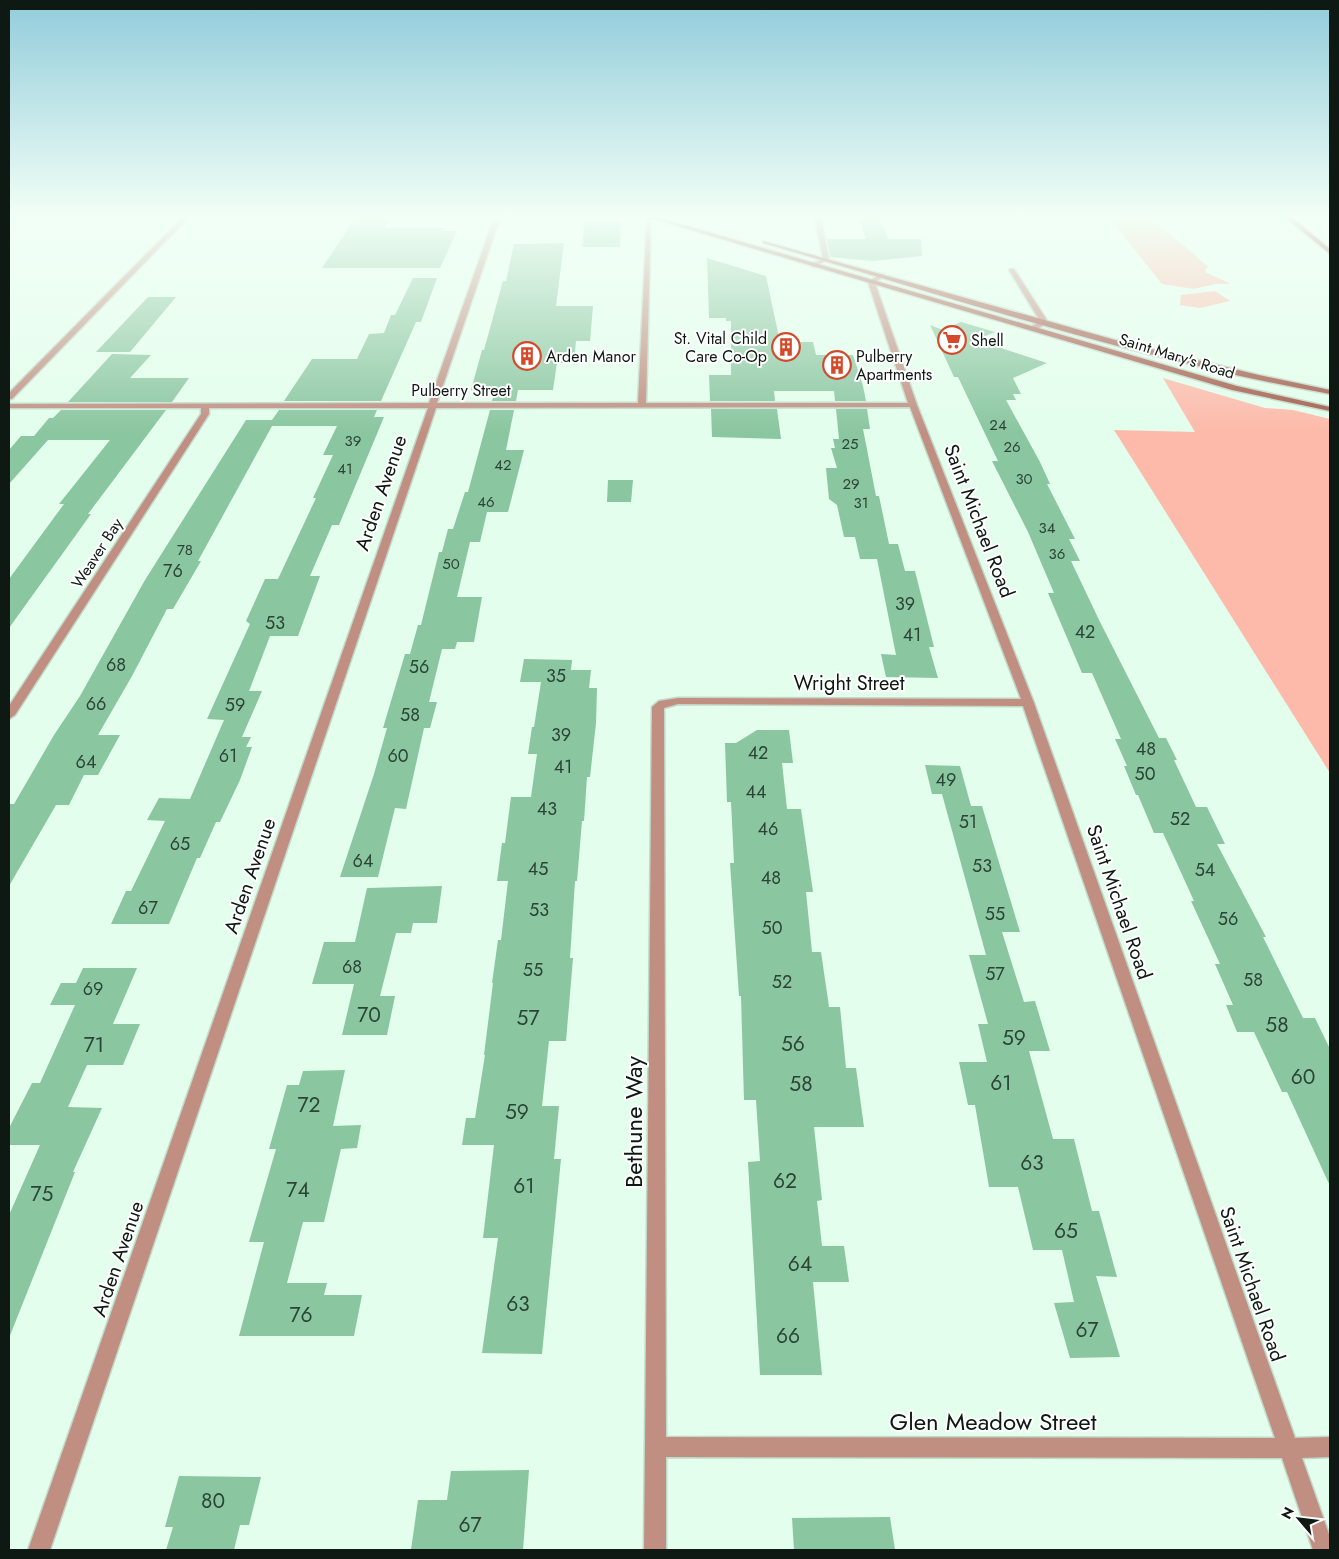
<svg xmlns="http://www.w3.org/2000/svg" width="1339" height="1559" font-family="Jost,sans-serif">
	<rect width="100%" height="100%" fill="#e3feec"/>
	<g fill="#fdbaaa">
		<path d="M1107 215H1149C1158 228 1173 236 1184 246 1193 253 1199 260 1208 266L1205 272 1231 284H1215L1194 289 1162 284Z"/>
		<path d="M1215 291 1230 301 1200 308 1180 305 1181 295Z"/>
		<path d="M1163 378 1265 408 1293 410 1330 419V773L1114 430 1195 432Z"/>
	</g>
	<g fill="#8ac6a0">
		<path d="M357 215H386L384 217H390L385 228H445L443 231H457L440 268H322Z"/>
		<path d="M858 215H878L888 239H921L922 256 873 261 830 257 827 239H866Z"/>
		<path d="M621 221 620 247H582L585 222Z"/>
		<path d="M564 243 556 306H593L590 341H576L574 363H557L553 390H518L516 401H492L495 390H471L482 350H484L503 281H506L514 244Z"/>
		<path d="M707 258 766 276 780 342H813L816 355H853L863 386 866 401H835L834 391H774L775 401H710L709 375H731V321H726V318H709Z"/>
		<path d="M413 278H437L421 322H416L381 401H284L312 359H357L369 334 384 333 391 315H395Z"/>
		<path d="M148 297H176L130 352H96Z"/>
		<path d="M961 322 995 332 976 340 1047 363 1013 378 1021 394H1013L1016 400H1006L1040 462 1050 484H1047L1075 539H1069L1080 561H1071L1100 622 1159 738H1166L1177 760H1174L1196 807H1207L1225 844H1217L1266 937H1263L1303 1018H1315L1330 1049V1186L1287 1092H1282L1254 1032H1237L1226 1005H1233L1215 964H1220L1191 901H1194L1163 833H1154L1138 795H1136L1124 766H1127L1115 739H1121L1092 673H1082L1048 593H1054L1028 532 992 461H998L958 377H954L930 325 943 330Z"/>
		<path d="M112 354 151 355 130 378H189L172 402H68Z"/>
		<path d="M711 409H777L781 439 712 437Z"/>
		<path d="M836 409H867L870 429H863L876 496H879L889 544H898L905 571H915L934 647H929L938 678 886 677 881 654 896 655 877 559H860L855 537H844L837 505 829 499 826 468H837L831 448H835L833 439H839Z"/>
		<path d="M61 410H166L88 514H91L9 628V579L64 504H59L110 440H48L9 484V450L21 436H34L49 418H53Z"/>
		<path d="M279 410H377L374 417H384L339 525H332L310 576H320L298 636H270L249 691H262L242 737H251L246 747H252L240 780 220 822H216L200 858H197L169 924H111L126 891H131L165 821 147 820 159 798 190 799 224 720 207 719 250 624 246 621 265 579H278L316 498H313L333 455H323L337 426H272L198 561H201L173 609H167L132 676 98 735H120L98 775H84L69 805H56L9 886V804H14L54 735 80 696 145 580 246 420H272Z"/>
		<path d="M490 410H514L506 450H524L508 512H487L480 542H470L457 597H482L474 642H457L455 649H442L429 702H437L430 728H424L406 809 395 808 378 877H340L374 774 387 728H383L405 654H410L418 625H421L439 552H442L448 529H453L465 492H468Z"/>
		<path d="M608 480H633L631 502H607Z"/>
		<path d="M524 659 572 660 571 670H591L589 688H597L596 723 590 777H587L584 821H582L577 881H575L570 958H573L566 1041H549L542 1106H559L554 1159H561L542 1354 482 1353 498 1238H483L494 1145H462L466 1118H475L485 1055H484L493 983H492L498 940H501L508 881H497L502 843H505L511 797H531L537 754H528L532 727H534L541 682H520Z"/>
		<path d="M757 730H789L793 763H782L787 809H801L813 892H806L812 952H821L829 1007H840L846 1068H856L864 1127H814L822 1200 817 1201 822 1246H844L849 1282H813L822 1375H760L748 1162 760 1161 756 1100H744L741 996H739L730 863H734L731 802H727L725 743H736Z"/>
		<path d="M925 765 960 766 971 806H982L1020 932H1002L1024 1002 1035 1001 1050 1051H1029L1053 1139H1074L1092 1211H1099L1117 1277 1096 1276 1120 1357 1070 1358 1054 1303 1074 1302 1062 1250H1033L1018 1187H989L975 1105H968L959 1062H987L978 1024H988L969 955H986L942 794H932Z"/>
		<path d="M442 886 437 923H413L411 933H396L380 996H395L387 1035H342L354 984H312L324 942H355L367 888Z"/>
		<path d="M83 968H137L113 1024H140L123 1065H87L68 1107 102 1108 73 1172H75L9 1338V1215L40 1145H9V1128L32 1083H40L75 1005H50L61 983H76Z"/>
		<path d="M345 1070 333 1126 361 1125 357 1148 341 1149 324 1222H303L287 1283H327L324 1295H362L354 1336H239L264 1242H249L276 1149H269L287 1085H299L303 1071Z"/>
		<path d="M529 1470 523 1550H411L418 1500H447L451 1471Z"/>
		<path d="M179 1476 261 1477 249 1525H240L234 1550H166L173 1527H165Z"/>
		<path d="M890 1517 895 1550H794L792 1518Z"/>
	</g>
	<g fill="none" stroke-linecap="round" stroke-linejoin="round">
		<defs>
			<g id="minor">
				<path d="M495 215H501L437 403H638L647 215H653L651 217 646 403H908L868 282 880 274 885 275 875 283 917 405 1034 703 1295 1438 1330 1437V1457L1302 1458 1330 1537V1550H1313L1282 1458 666 1457V1550H644L652 707 659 701 678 698 1021 699 910 407 436 408 50 1550H28L428 408H209V414L15 715 9 719V706L201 414V408H9V404L429 403ZM678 704 1023 706 1275 1438 666 1437 664 708Z"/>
				<path d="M814 215H820L829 259 814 267 812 266V264L823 258Z"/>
				<path d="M1010 269H1014L1048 322 1036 330 1029 328 1040 321 1009 270Z"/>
			</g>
			<path id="tertiary" d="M185 215H191L12 399H9V393Z"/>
			<g id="secondary">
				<path d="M640 215H650L1237 386 1330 407V411L1232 390Z"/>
				<path d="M763 241 1119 341 1259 375 1330 390V394C1140 360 949 297 763 243Z"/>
			</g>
			<path id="primary" d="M1282 215H1289L1330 249V254Z"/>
		</defs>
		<use href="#minor" stroke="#c1d9c9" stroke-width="3"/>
		<use href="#tertiary" stroke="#c1d9c9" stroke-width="3"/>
		<use href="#secondary" stroke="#c1d9c9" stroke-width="3"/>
		<use href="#primary" stroke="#c1d9c9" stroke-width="3"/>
		<use href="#minor" fill="#c18f82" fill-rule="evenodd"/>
		<use href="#tertiary" fill="#c18f82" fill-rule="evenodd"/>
		<use href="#secondary" fill="#a35c4b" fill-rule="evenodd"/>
		<use href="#primary" fill="#8b3522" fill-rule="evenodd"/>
	</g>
	<linearGradient id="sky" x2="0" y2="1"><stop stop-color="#92ccdb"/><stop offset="0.5" stop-color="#f2fff6"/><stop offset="1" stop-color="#f2fff6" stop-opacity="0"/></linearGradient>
	<rect width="1339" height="433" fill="url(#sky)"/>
	<defs>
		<symbol id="supermarket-ring" viewBox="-11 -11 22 22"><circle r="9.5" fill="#fff" stroke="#d34929" stroke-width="1.5"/><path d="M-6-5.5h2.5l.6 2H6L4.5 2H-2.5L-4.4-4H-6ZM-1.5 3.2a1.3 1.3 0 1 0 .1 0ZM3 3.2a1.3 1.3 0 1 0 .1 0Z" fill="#d34929"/></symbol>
		<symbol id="building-ring" viewBox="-11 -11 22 22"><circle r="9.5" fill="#fff" stroke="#d34929" stroke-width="1.5"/><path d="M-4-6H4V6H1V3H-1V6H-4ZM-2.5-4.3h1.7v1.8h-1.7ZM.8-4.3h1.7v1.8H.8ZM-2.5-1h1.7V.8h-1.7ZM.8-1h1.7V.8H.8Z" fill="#d34929"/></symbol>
	</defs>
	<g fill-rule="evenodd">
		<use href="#supermarket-ring" x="936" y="324" width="32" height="32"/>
		<use href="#building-ring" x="770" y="331" width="32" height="32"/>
		<use href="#building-ring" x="511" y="340" width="32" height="32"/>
		<use href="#building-ring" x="821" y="349" width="32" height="32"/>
	</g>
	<g text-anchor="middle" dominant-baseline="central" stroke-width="4" stroke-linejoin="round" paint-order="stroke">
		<g font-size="15" fill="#2c4436">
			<text x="998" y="425">24</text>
			<text x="353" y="441">39</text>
			<text x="850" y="444">25</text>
			<text x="1012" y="447">26</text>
			<text x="503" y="465">42</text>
			<text x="345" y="469">41</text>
			<text x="1024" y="479">30</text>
			<text x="851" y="484">29</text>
			<text x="486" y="502">46</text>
			<text x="861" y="503">31</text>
			<text x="1047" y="528">34</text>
			<text x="185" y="550">78</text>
			<text x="1057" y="554">36</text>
			<text x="451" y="564">50</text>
		</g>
		<g font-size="16" fill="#0d1912" stroke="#fff" text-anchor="start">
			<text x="767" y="338" text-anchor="end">St. Vital Child<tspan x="767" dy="18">Care Co-Op</tspan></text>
			<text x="971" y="340">Shell</text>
			<text x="546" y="356">Arden Manor</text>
			<text x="856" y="356">Pulberry<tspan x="856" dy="18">Apartments</tspan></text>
		</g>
		<g font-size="16" fill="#0d1912" stroke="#fff">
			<text transform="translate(1177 356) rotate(17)">Saint Mary's Road</text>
			<text x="461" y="390">Pulberry Street</text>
			<text transform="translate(97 553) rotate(-57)">Weaver Bay</text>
		</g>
		<g font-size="18" fill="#2c4436">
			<text x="173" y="571">76</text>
			<text x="905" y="604">39</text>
			<text x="275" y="623">53</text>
			<text x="1085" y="632">42</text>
			<text x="912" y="635">41</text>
			<text x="116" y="665">68</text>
			<text x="419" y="667">56</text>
			<text x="556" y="676">35</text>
			<text x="96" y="704">66</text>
			<text x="235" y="705">59</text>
			<text x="410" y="715">58</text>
			<text x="561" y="735">39</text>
			<text x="1146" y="749">48</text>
			<text x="758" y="753">42</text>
			<text x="228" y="756">61</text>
			<text x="398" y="756">60</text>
			<text x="86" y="762">64</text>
			<text x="563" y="767">41</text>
			<text x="1145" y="774">50</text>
			<text x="946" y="780">49</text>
			<text x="756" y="792">44</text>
			<text x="547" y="809">43</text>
			<text x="1180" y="819">52</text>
			<text x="968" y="822">51</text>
			<text x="768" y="829">46</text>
			<text x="180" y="844">65</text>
			<text x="363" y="861">64</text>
			<text x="982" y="866">53</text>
			<text x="538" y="869">45</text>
			<text x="1205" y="870">54</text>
			<text x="771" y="878">48</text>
			<text x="148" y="908">67</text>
			<text x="539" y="910">53</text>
			<text x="995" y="914">55</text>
			<text x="1228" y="919">56</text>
			<text x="772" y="928">50</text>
			<text x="352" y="967">68</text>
			<text x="533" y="970">55</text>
			<text x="995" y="974">57</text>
			<text x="1253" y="980">58</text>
			<text x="782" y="982">52</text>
			<text x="93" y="989">69</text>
		</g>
		<g font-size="20" fill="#0d1912" stroke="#fff">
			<text transform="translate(381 493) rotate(-71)">Arden Avenue</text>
			<text transform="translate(979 521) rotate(69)">Saint Michael Road</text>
			<text x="849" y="683">Wright Street</text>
			<text transform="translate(250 876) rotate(-71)">Arden Avenue</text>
			<text transform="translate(1119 902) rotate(71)">Saint Michael Road</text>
			<text transform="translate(118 1259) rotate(-71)">Arden Avenue</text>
			<text transform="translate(1252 1284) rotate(71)">Saint Michael Road</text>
		</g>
		<g font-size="21" fill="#2c4436">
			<text x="369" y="1015">70</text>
			<text x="528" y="1018">57</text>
			<text x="1277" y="1025">58</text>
			<text x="1014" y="1038">59</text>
			<text x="793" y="1044">56</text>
			<text x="94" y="1045">71</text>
			<text x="1303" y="1077">60</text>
			<text x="1001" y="1083">61</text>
			<text x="801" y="1084">58</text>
			<text x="309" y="1105">72</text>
			<text x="517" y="1112">59</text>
			<text x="1032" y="1163">63</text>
			<text x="785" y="1181">62</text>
			<text x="524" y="1186">61</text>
			<text x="298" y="1190">74</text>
			<text x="42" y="1194">75</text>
			<text x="1066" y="1231">65</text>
			<text x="800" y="1264">64</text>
			<text x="518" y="1304">63</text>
			<text x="301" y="1315">76</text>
			<text x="1087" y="1330">67</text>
			<text x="788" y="1336">66</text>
			<text x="213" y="1501">80</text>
			<text x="470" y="1525">67</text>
		</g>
		<g font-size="24" fill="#0d1912" stroke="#fff">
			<text transform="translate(633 1122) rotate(-90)">Bethune Way</text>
			<text x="993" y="1421">Glen Meadow Street</text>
		</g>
	</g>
	<rect width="1339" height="1559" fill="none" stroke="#0d1912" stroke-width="20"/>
	<g transform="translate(1299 1519) rotate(298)" stroke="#ffffff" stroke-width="4" paint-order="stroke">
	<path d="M0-4L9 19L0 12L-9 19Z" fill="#0d1912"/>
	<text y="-8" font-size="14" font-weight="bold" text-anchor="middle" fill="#0d1912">N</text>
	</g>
</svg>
